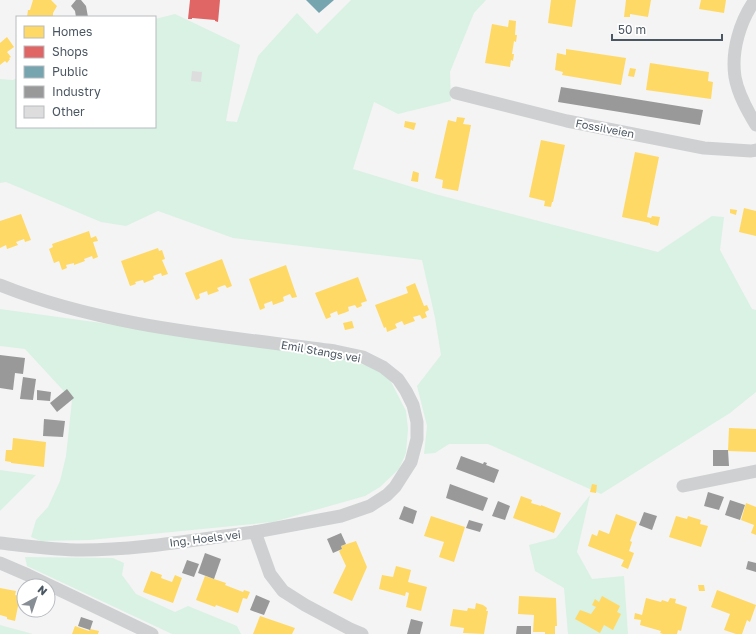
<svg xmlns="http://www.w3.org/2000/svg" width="756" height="634" font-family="'Golos Text',sans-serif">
	<rect width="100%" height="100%" fill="#f4f4f4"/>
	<g fill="#d9f2e3">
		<path d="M351 0H486L474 13 450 72 451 101 398 114 374 102 353 169 435 194 658 252 712 216 724 217 720 250 752 309 756 310V392L730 413 601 494 488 444H449L435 453 424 454 427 426 417 386 441 355 435 318 422 260 233 238 158 211 126 226 101 222 6 182 0 183V79L13 80 17 78V127H155V19L175 14 240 45 226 121 237 122 258 56 297 13 317 34Z"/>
		<path d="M0 309 334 355 386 372 406 411 408 429 406 453 399 469 380 487 365 496 273 522 90 540 41 541 31 537 36 520 48 507 60 481 66 456 72 400 25 349 0 346Z"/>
		<path d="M0 470 36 475 0 511Z"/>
		<path d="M590 495 577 552 592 579 624 576 628 634H568L564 588 535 571 529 545 556 538Z"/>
		<path d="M25 557 113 558 124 563 122 575 136 594 175 612 188 606 237 626 241 634H172L27 566Z"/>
		<path d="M0 625 33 634H0Z"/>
	</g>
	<g fill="#ffd966">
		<path d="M33 0H51L57 6 53 13V17H27L28 10H30Z"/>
		<path d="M551 0H576L572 27 548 23Z"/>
		<path d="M626 0H651L648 17 630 14V17H624Z"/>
		<path d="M701 0H726L724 13 699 9Z"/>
		<path d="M509 20 516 21 515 35H517L516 42 514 41 512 54H514L513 61 511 60 510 67 485 63 492 24 508 27Z"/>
		<path d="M7 37 14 47 7 52 11 57 9 58 10 59 7 63 5 61 0 65V43Z"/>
		<path d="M566 49 626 58 621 85 562 75 563 72 555 70 557 53 566 55Z"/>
		<path d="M650 63 709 72 708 81 713 82 711 99 646 90Z"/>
		<path d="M630 68 636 69 634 77 628 76Z"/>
		<path d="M457 117 465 118 463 124 471 125 458 191 442 188 443 180 435 178 448 120 456 122Z"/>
		<path d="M405 121 416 123 414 130 404 127Z"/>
		<path d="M541 140 565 145 553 202H552L551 207 544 206 545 201 529 197Z"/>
		<path d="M635 152 659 157 647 217 651 218 652 216 660 217 658 226 650 224V223L622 217Z"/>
		<path d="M413 171 419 173 418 182 411 181Z"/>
		<path d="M744 208 756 211V236L739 232Z"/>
		<path d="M730 209 737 210 736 215 730 213Z"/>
		<path d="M21 214 31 240 25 242 24 239 16 242 18 245 7 249 6 245 0 248V221Z"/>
		<path d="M89 231 91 238 96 236 98 241 93 242 98 257 93 259 92 256 84 259 85 261 74 265V263L66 265 67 268 62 270 59 261 54 263 49 249 53 247 52 244Z"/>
		<path d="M158 248 159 251 162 250 165 259 162 260 168 274 162 276 161 273 153 276 154 279 144 283 143 280 135 282 136 284 130 286 121 261Z"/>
		<path d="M222 259 232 286 227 288 225 285 222 286 217 288 219 291 208 295 207 291 199 294 200 298 196 300 185 273Z"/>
		<path d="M286 265 297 297 292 298 290 294 283 297 284 301 273 305 272 301 264 304 265 308 260 310 249 279Z"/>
		<path d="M358 277 367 301 361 303 362 306 357 308 355 305 348 307 349 311 344 313 338 315 337 311 330 314 331 317 326 319 315 293Z"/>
		<path d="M415 283 424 306 427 305 429 310 425 312 427 317 422 319 420 315 417 316 413 317 415 321 404 325 402 321 395 324 397 328 387 332 386 327 384 328 375 305 408 293 406 287Z"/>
		<path d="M352 321 354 328 345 330 343 323Z"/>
		<path d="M729 428 756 429V452L728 451Z"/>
		<path d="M13 438 46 442 44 467 11 463V462L5 461 6 450H12Z"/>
		<path d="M592 484 597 485 596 493 590 492Z"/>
		<path d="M521 496 532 500 531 503 541 506V505L561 513 554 533 513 518Z"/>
		<path d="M746 503 756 507V535L751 533 754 525 741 520Z"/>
		<path d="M616 514 637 522 630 541 632 542 629 551 634 553 628 569 621 566 624 560 588 546 592 534 597 536 599 530 609 534Z"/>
		<path d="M431 516 465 527 454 562 439 557 444 542 424 536Z"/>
		<path d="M676 516 687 519 688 516 701 520 700 524 708 526 701 547 669 537Z"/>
		<path d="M356 541 367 567 352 601 333 593 346 566 339 551 342 549 341 546Z"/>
		<path d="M396 566 411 570 408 582 427 587 421 611 406 607 409 593 406 592 405 596 379 589 382 575 393 577Z"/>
		<path d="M151 571 162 575 161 578 172 582 175 575 182 578 173 603 143 592Z"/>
		<path d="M205 576 226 583 225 585 243 592 244 590 250 592 247 599 243 598 238 613 216 605 215 607 196 600Z"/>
		<path d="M698 585H704L705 591H699Z"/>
		<path d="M0 588 16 591 15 595 20 596 15 621 7 619V617L0 615Z"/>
		<path d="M717 590 756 605 750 622 747 620 742 634H736L724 630 730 614 711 607Z"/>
		<path d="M519 596 556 598 557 626H555V634H545V632H533L534 615 518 614Z"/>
		<path d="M602 596 620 606 617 612 621 614 613 630 604 625 600 633 575 619 580 610 591 614 596 607 592 605 595 599 599 602Z"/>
		<path d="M646 598 661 602 662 600 668 602 670 598 676 599 675 603 687 607 681 631 678 630 677 634H663L660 633 661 631 640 625 641 620 634 619 635 613 642 615Z"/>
		<path d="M476 603 483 605 487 608 486 611H488L484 634 463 633 464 628 450 626 453 609 467 611 468 608 475 609Z"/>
		<path d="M260 616 295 628 292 634H253Z"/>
		<path d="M75 626 89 631 90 629 99 631 98 634H72Z"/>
	</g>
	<path fill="#e06666" d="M190 0H220L218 22 215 21V20L192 18V19H188Z"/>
	<path fill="#76a5af" d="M306 0H334L319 13Z"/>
	<g fill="#999">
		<path d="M76 0H81L86 6 88 17H76L75 11 71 6Z"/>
		<path d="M561 87 703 110 700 125 558 102Z"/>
		<path d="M0 355 25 358 23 374 15 373 13 390 0 388Z"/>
		<path d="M23 377 36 379 33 400 20 399Z"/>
		<path d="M67 389 74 398 57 412 50 403Z"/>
		<path d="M37 390 51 392 50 401 37 400Z"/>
		<path d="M44 419 65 421 63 437 43 436Z"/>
		<path d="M713 450H728L729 466H713Z"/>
		<path d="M461 456 483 464 484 462 487 463 486 465 499 470 494 483 456 469Z"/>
		<path d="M450 484 488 498 483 511 446 498Z"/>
		<path d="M708 492 724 497 719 510 704 506Z"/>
		<path d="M730 500 745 505 740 520 725 515Z"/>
		<path d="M498 501 510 506 505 520 492 516Z"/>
		<path d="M404 506 417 511 413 524 399 519Z"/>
		<path d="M644 512 657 516 652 530 639 525Z"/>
		<path d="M469 520 483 524 480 532 466 528Z"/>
		<path d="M341 533 346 544 341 546 342 549 333 553 327 539Z"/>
		<path d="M205 553 221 559 214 579 198 573Z"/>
		<path d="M187 560 199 564 194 577 182 573Z"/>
		<path d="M748 561 756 563V572L746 569Z"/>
		<path d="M256 595 270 601 264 615 250 610Z"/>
		<path d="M81 617 93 621 90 630 78 626Z"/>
		<path d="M411 619 423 622 420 634H407Z"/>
		<path d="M517 626H531V634H516Z"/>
	</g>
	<path fill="#ddddde" d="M192 71 202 72 201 82 191 81Z"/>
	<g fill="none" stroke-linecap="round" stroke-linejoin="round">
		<g stroke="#ced0d2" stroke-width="13">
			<path d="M755 0C740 21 731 51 735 77 738 94 747 110 756 125"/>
			<path d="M456 93 567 121 704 148 751 151 756 150"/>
			<path d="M0 285C104 327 224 336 335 351L363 357 383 367 398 379 406 391 413 405 417 422V439L411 462 395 487 387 495 370 506 341 516 255 532"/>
			<path d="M683 486 756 471"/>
			<path d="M0 543C27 546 55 550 82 550 139 550 198 539 255 532L270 574 283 591 305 605 350 629 362 634"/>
			<path d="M0 563 28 575 152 634"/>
		</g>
	</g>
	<g text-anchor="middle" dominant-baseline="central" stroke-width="4" stroke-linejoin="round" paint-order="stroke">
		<g font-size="11" fill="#4a5661" stroke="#fff">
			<text transform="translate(605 128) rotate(11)">Fossilveien</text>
			<text transform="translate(321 351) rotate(10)">Emil Stangs vei</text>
			<text transform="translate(205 538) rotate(-7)">Ing. Hoels vei</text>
		</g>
	</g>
	<rect x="16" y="16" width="140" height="112" fill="#ffffff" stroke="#b7bbc0"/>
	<rect x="24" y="26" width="20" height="12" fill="#ffd966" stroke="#b7bbc0"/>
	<text x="52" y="36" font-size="12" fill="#4a5661">Homes</text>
	<rect x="24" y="46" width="20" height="12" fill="#e06666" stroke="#b7bbc0"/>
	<text x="52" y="56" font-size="12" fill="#4a5661">Shops</text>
	<rect x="24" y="66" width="20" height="12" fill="#76a5af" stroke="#b7bbc0"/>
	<text x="52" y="76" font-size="12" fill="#4a5661">Public</text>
	<rect x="24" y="86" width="20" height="12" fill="#999999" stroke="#b7bbc0"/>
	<text x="52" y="96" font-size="12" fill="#4a5661">Industry</text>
	<rect x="24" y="106" width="20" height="12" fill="#ddddde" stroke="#b7bbc0"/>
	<text x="52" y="116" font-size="12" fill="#4a5661">Other</text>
	<g transform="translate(36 598) rotate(40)"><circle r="19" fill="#ffffff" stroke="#b7bbc0"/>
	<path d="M0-3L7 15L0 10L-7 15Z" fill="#868d94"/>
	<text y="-6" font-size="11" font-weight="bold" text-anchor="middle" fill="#4a5661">N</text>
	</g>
	<path d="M612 34v6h110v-6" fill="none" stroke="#4a5661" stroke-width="2"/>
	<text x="618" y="34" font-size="12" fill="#4a5661" stroke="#ffffff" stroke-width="3" paint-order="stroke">50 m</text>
</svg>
